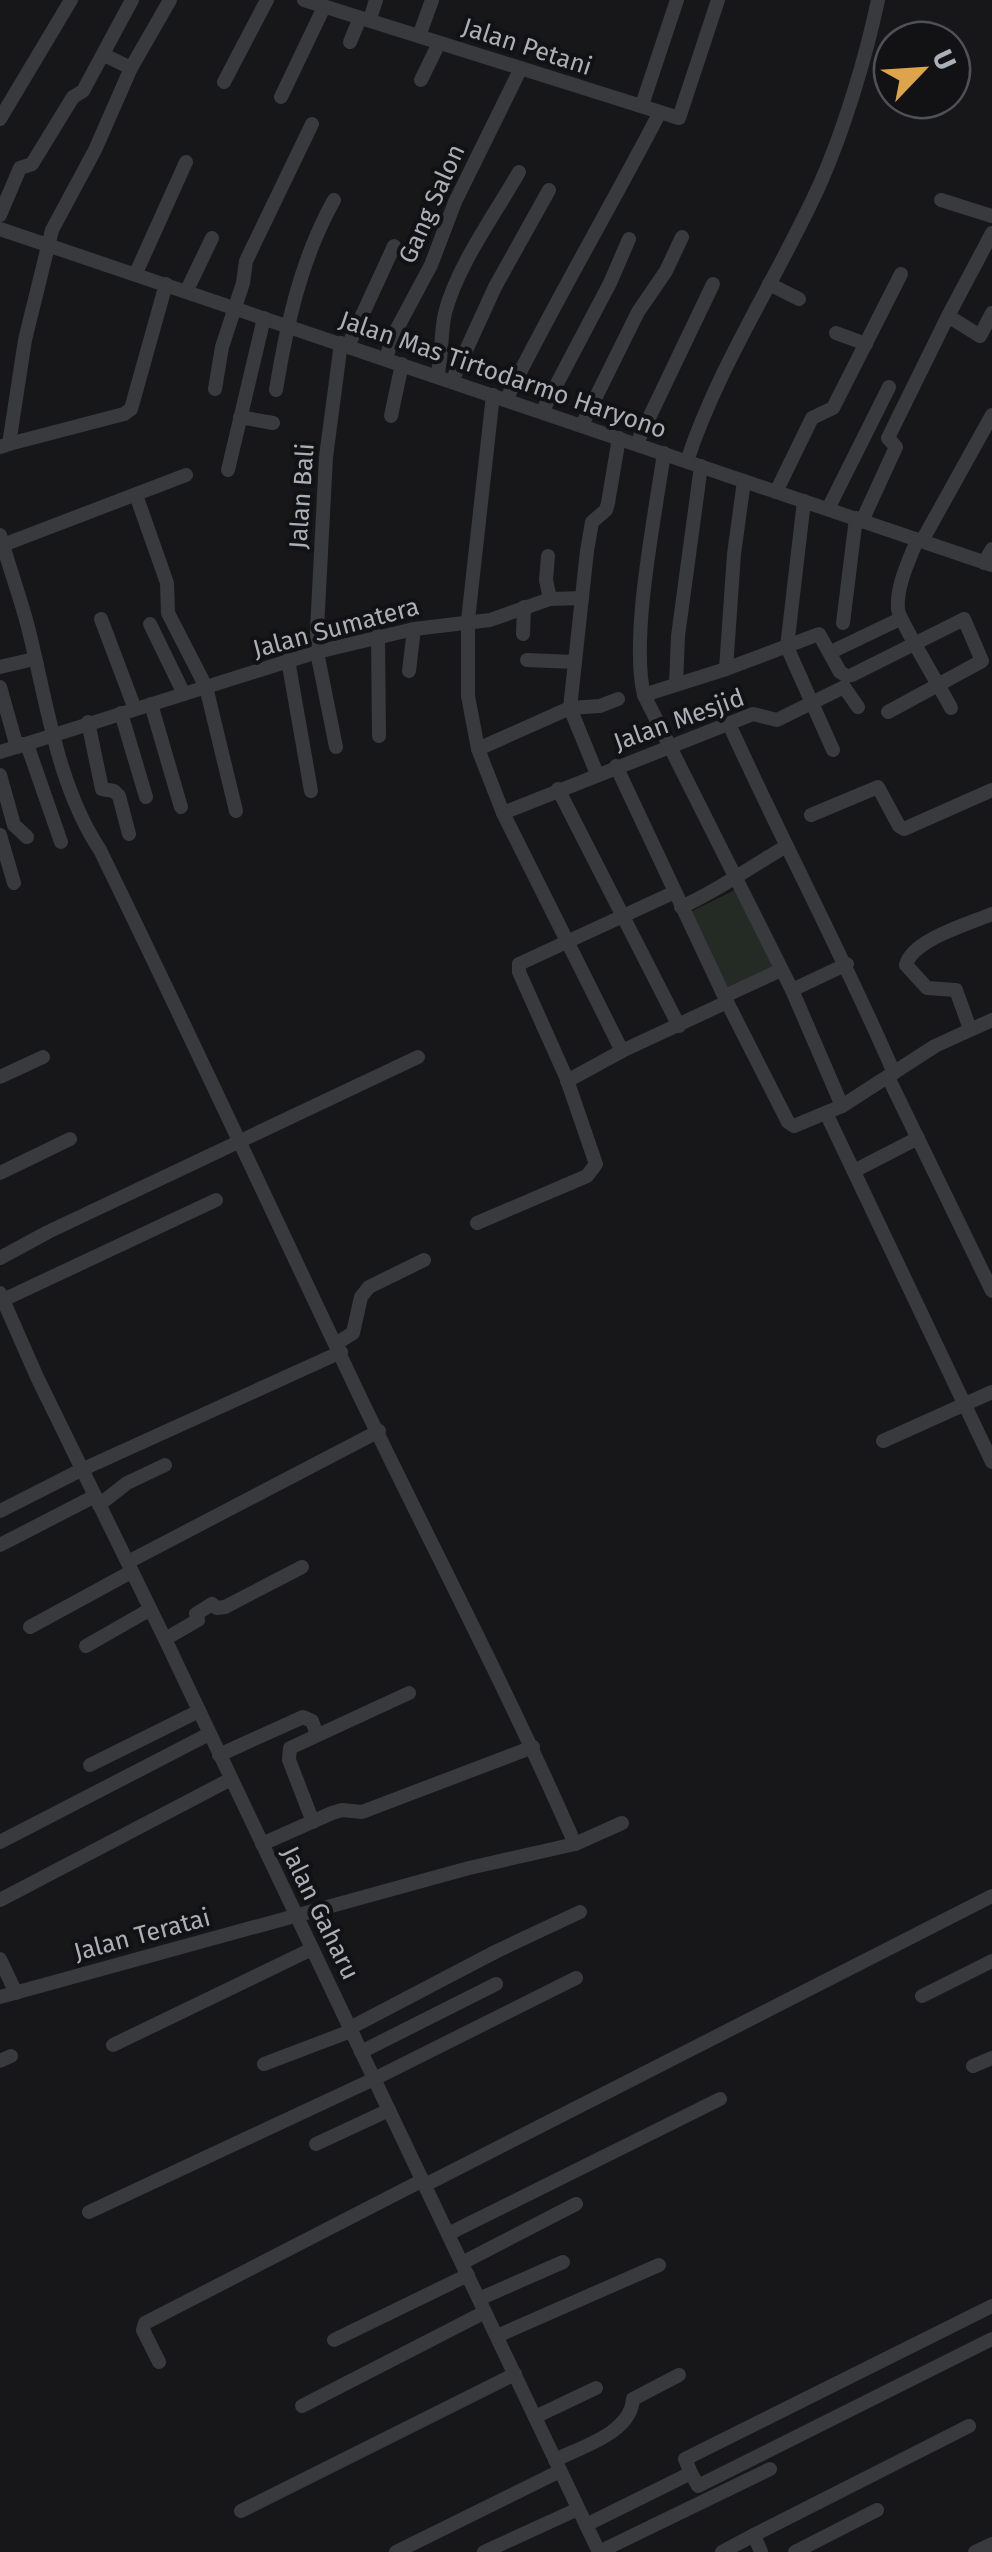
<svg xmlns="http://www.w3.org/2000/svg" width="992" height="2552" font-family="'Fira Sans',sans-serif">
	<rect width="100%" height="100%" fill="#171719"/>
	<path fill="#242a24" d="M737 889 776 968 725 993 686 914Z"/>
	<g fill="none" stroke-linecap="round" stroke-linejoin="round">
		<g stroke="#393a3d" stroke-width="14">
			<path d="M304 0 679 118 718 0"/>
			<path d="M370 19 376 0"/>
			<path d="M419 36 432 0"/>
			<path d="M350 42 360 18"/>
			<path d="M104 55 131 68"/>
			<path d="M421 80 439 43"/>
			<path d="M224 82 267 0"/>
			<path d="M281 97 324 7"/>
			<path d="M642 105 677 0"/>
			<path d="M0 119 71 0"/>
			<path d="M941 200 992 216"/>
			<path d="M0 215 20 168 32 164 73 97 83 91 132 0"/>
			<path d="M0 229 992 565"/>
			<path d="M136 273 186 162"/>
			<path d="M769 284 799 299"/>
			<path d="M187 290 212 238"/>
			<path d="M948 316 992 233"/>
			<path d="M836 333 866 344"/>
			<path d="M348 346 394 246"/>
			<path d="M386 359 392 338 431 265 455 202 521 68"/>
			<path d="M437 376C443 355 440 334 445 313 457 266 495 214 519 172"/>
			<path d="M452 381 495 287 549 190"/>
			<path d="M215 389 222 347 243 283 246 261 312 124"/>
			<path d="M276 390C287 323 301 259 334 200"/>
			<path d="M493 395 468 620V696L478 749 503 813 622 1051"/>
			<path d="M506 400C554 303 609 210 659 114"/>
			<path d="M542 412 610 283 629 239"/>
			<path d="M391 416 402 364"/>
			<path d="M240 417 273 423"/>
			<path d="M582 425 638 312 666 271 682 237"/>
			<path d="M637 443 713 284"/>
			<path d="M9 444 124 414 131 409 166 284"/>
			<path d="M0 447 9 444 25 340 52 230 95 150 131 68 170 0"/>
			<path d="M687 461C719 364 778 277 820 184 844 130 866 57 878 0"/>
			<path d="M228 470 264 318"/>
			<path d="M776 492 812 418 833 408 901 274"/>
			<path d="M136 495 167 583 168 613 206 687 236 811"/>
			<path d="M804 501 787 647 833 750"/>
			<path d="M828 509 889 387"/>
			<path d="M862 521 896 447 888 438 948 316 980 336 992 313"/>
			<path d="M0 535C9 567 21 599 29 631 47 704 58 787 100 850 189 1032 274 1216 361 1399 432 1547 509 1693 575 1844"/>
			<path d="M917 540C909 561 896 586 898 609 898 618 943 692 951 708"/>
			<path d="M922 541 992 415"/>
			<path d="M3 545 186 475"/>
			<path d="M548 556 546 580 550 599"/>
			<path d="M984 563 992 549"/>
			<path d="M101 619 135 709"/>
			<path d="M843 623 856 518"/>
			<path d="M150 624 184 694"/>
			<path d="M523 634 524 607"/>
			<path d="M378 636 379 736"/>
			<path d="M831 652 900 619"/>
			<path d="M288 660 311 791"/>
			<path d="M527 660 575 662"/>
			<path d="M0 667 34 659"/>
			<path d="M726 669 734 554 744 481"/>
			<path d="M409 671 414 629"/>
			<path d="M676 684 678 636 701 466"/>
			<path d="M0 687 17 747"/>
			<path d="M644 695C630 638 655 516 664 453"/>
			<path d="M151 704 181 807"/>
			<path d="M121 713 146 797"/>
			<path d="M88 722 102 789 114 791 119 796 129 834"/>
			<path d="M729 724C782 841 843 955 894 1073"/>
			<path d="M23 744 29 750 61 842"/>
			<path d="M336 747 317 652V629L326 457 341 343"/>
			<path d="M478 749 570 708 600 706 618 699"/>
			<path d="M0 752 317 652 414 629 490 620 550 599 582 598"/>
			<path d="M616 766 727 1002 788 1122 794 1126 842 1106 935 1046 992 1020"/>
			<path d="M597 774 570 708 587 551 592 522 606 510 608 503 619 438"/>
			<path d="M0 775 14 825 27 837"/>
			<path d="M558 789 679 1026"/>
			<path d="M503 813 753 714 777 720 844 687 858 707"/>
			<path d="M811 815 878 787 899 826 904 829 992 790"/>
			<path d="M0 835 14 883"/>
			<path d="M681 907C718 891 750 867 785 847"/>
			<path d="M792 990 847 964"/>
			<path d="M725 996 781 970"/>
			<path d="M970 1029 956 990 927 988 906 965C912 940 968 924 992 914"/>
			<path d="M0 1077 43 1057"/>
			<path d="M888 1077 992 1291"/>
			<path d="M567 1081 622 1051 727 1002"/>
			<path d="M842 1106 792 990 644 695 726 669 819 634 840 672 847 676 852 675 964 619 982 661 888 712"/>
			<path d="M826 1113 992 1462"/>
			<path d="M854 1171 918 1138"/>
			<path d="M0 1173 70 1139"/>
			<path d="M477 1223 587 1176 596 1164 566 1077 519 972V964L675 892"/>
			<path d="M0 1258 48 1232 418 1057"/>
			<path d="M0 1293 37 1377 165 1639 599 2552"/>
			<path d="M3 1300 216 1200"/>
			<path d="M337 1343 353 1333 361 1297 369 1287 424 1260"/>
			<path d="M883 1441 992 1392"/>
			<path d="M99 1505 127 1483 165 1465"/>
			<path d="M0 1511 81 1470 341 1352"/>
			<path d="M0 1545 95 1496"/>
			<path d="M128 1562 379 1431"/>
			<path d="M30 1627 131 1572"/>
			<path d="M165 1639 198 1620 196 1614 212 1604 217 1608 225 1607 302 1567"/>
			<path d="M86 1646 149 1610"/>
			<path d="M219 1755 303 1717 312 1721 317 1735"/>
			<path d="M90 1765 199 1711"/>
			<path d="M313 1822 289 1760 290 1748 409 1693"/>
			<path d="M0 1842 209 1734"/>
			<path d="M262 1844 332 1813 342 1810 362 1812 533 1747"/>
			<path d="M0 1900 231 1779"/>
			<path d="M0 1959 16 1993"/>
			<path d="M922 1996 992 1961"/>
			<path d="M0 1997 469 1868 575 1844 622 1823"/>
			<path d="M350 2028 497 1951 580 1912"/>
			<path d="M113 2045 312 1949"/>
			<path d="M361 2052 496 1984"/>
			<path d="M0 2061 11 2056"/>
			<path d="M264 2064 351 2031"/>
			<path d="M973 2066 992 2058"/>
			<path d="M316 2144 389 2110"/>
			<path d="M425 2185 992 1896"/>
			<path d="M89 2212 374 2079 576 1978"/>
			<path d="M448 2234 720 2099"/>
			<path d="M462 2263 576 2204"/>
			<path d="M479 2299 563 2262"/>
			<path d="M497 2336 659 2265"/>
			<path d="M334 2340 468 2275"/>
			<path d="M159 2362 143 2330 145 2323 423 2180"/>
			<path d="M302 2406 485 2312"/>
			<path d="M535 2417 596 2388"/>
			<path d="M555 2460C581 2447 631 2433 633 2399L679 2375"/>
			<path d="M691 2473 698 2486 992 2339"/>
			<path d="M241 2511 515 2374"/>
			<path d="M586 2525 691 2473 685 2459 992 2306"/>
			<path d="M396 2552 560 2471"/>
			<path d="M484 2552 578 2509"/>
			<path d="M599 2552 770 2469"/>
			<path d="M722 2552 754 2535"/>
			<path d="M761 2552 754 2535 969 2426"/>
			<path d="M795 2552 877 2510"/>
			<path d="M975 2552 992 2544"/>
		</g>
	</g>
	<g text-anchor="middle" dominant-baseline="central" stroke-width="8" stroke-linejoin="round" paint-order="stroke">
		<g font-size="25" fill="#abafb7" stroke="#121214">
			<text transform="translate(527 47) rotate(18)">Jalan Petani</text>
			<text transform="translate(432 204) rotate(-66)">Gang Salon</text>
			<text transform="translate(503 375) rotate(19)">Jalan Mas Tirtodarmo Haryono</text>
			<text transform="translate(302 496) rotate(-86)">Jalan Bali</text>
			<text transform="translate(336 628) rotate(-15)">Jalan Sumatera</text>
			<text transform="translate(679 720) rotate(-20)">Jalan Mesjid</text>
			<text transform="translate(320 1913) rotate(64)">Jalan Gaharu</text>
			<text transform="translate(142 1935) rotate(-15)">Jalan Teratai</text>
		</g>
	</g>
	<g transform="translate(922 70) rotate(65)"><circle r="48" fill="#121214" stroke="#4f5155" stroke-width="2.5"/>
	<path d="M0-8L18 38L0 25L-18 38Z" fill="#dda44b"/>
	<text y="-15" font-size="28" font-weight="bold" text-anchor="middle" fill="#abafb7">U</text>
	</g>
</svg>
